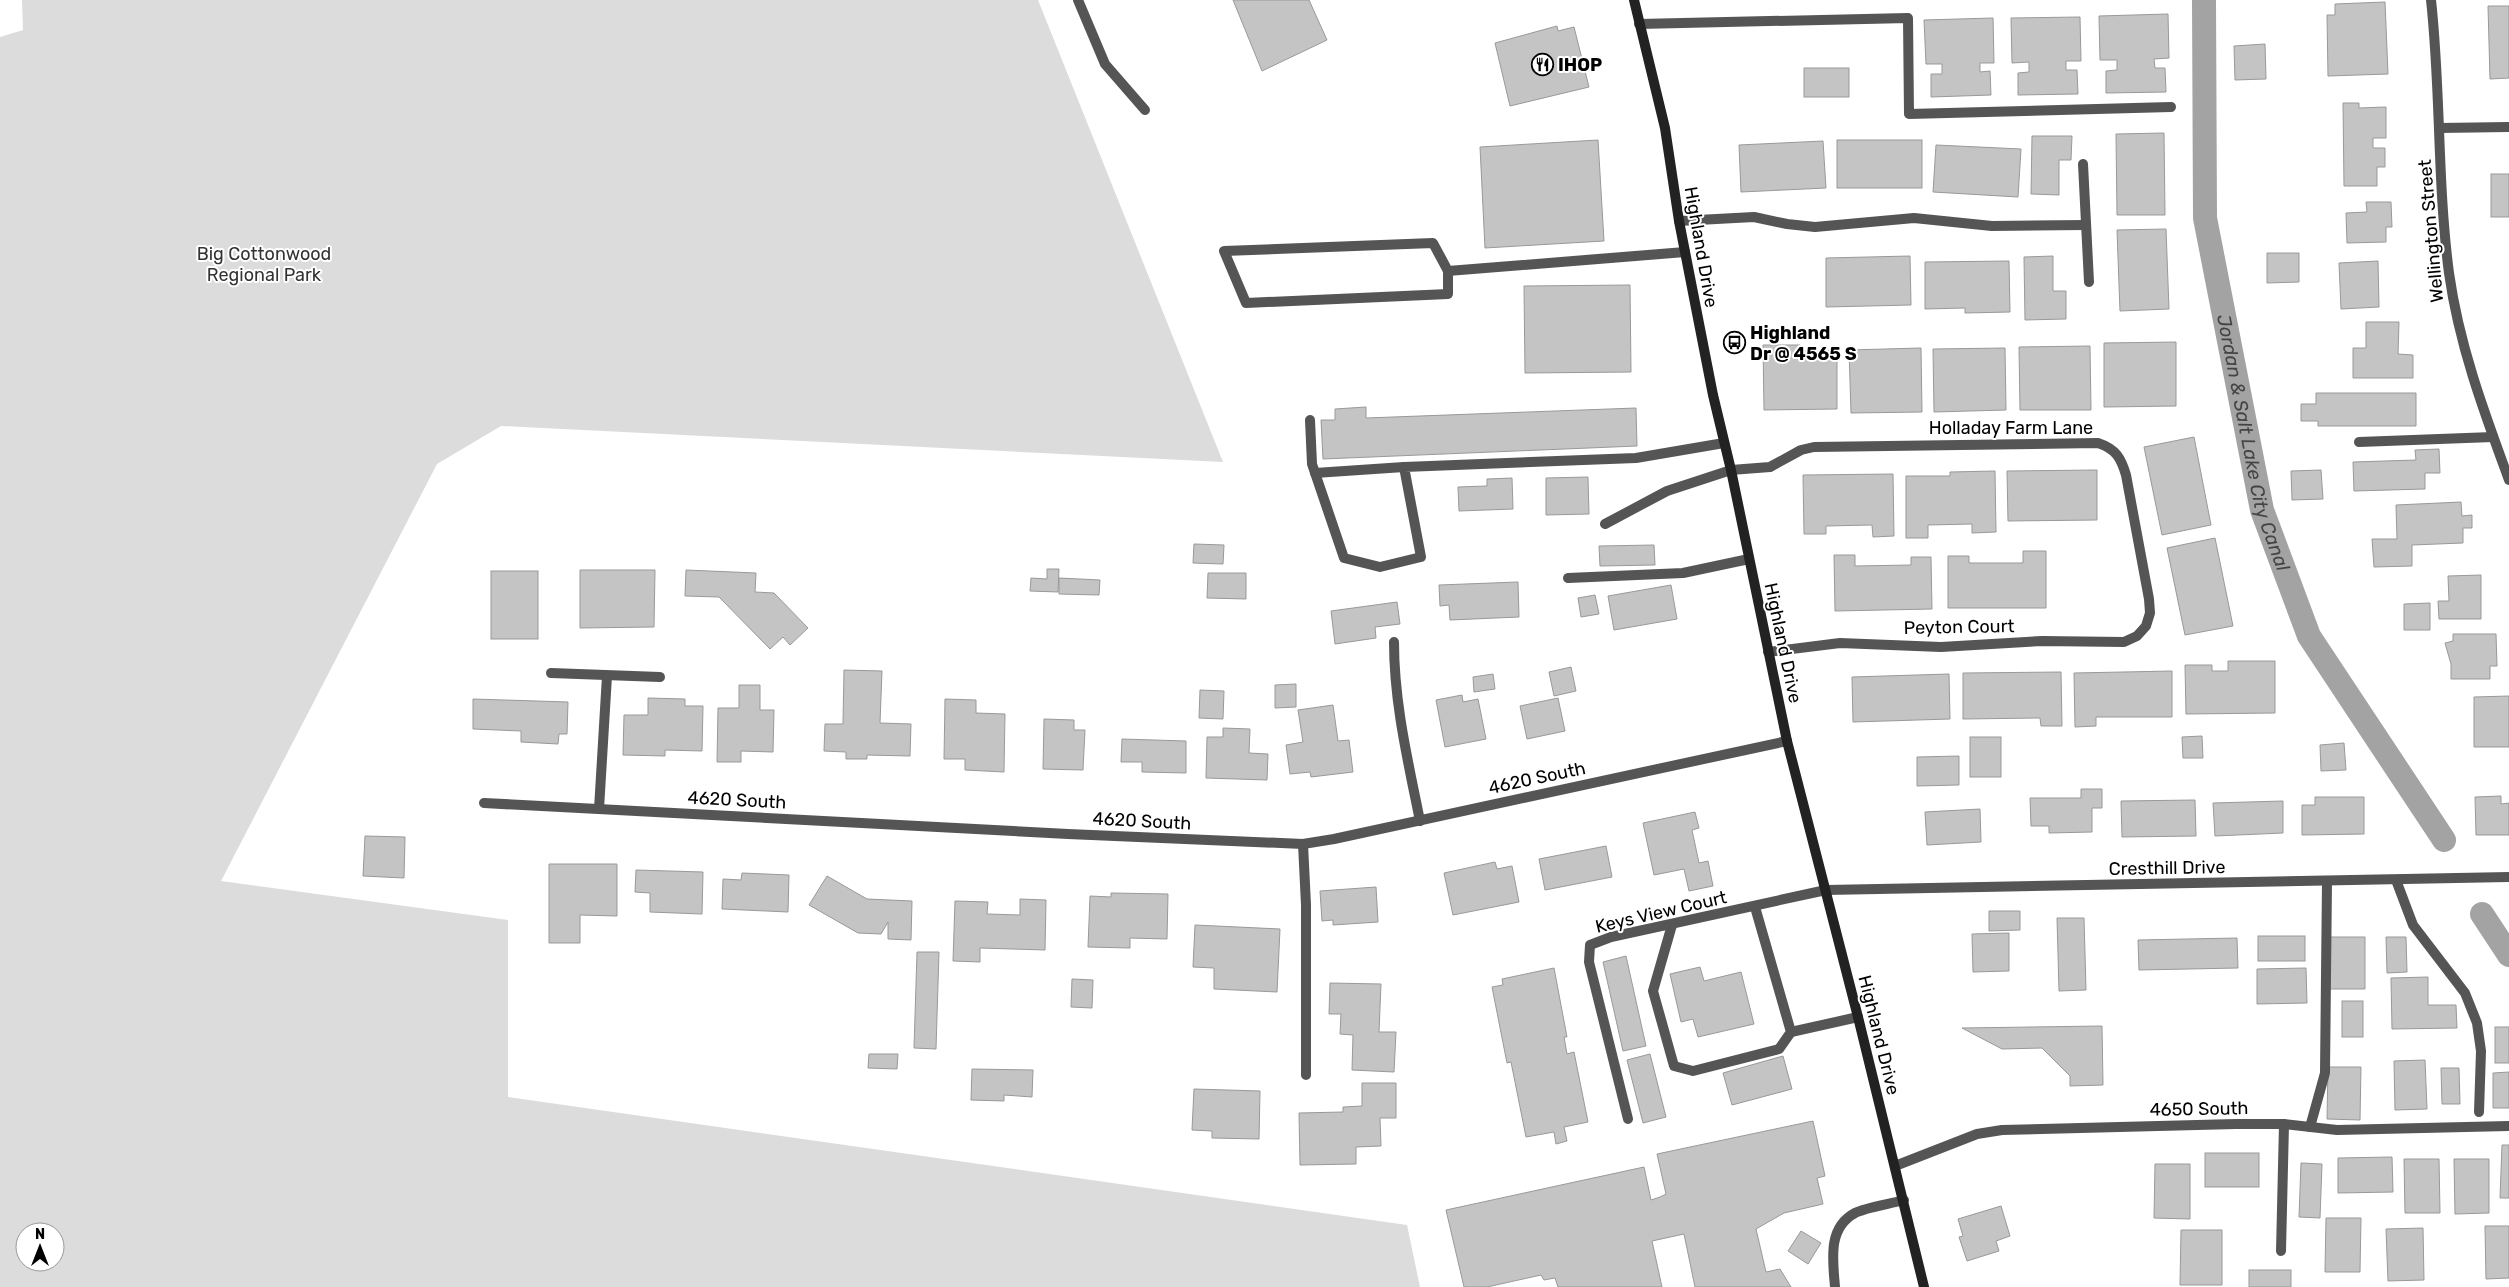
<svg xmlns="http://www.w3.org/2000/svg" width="2509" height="1287" font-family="Rubik,sans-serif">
	<rect width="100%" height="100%" fill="#fff"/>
	<path fill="#dcdcdc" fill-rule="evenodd" d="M22 0H1038L1223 462 501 426 437 464 221 881 508 920V1097L1407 1225 1420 1287H0V37L23 30ZM25 1232H55V1262H25Z"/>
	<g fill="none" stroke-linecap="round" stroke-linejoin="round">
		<g stroke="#a3a3a3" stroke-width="24">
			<path id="s1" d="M2204 0 2205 218 2262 510 2309 636 2444 840"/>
			<path d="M2482 914 2509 955"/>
		</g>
	</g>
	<g fill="#c4c4c4" stroke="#999">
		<path d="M1233 0H1309L1327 40 1262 71Z"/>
		<path d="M2385 2 2388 74 2328 76 2327 15H2335V4Z"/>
		<path d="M2488 6H2509V78L2490 79Z"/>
		<path d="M2168 14 2169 58 2154 59 2155 68H2165L2166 92 2106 93V71L2117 70V60H2100L2099 16Z"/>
		<path d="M2080 17 2081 61H2066V70H2077L2078 94 2018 95V73L2029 72V62L2012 63 2011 18Z"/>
		<path d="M1993 18 1994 63H1980V72L1990 71 1991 95 1931 97V74H1942V64H1926L1924 20Z"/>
		<path d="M1557 26 1558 31 1574 27 1589 87 1510 106 1495 43Z"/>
		<path d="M2265 44 2266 79 2235 80 2234 46Z"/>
		<rect x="1804" y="68" width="45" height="29"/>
		<path d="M2343 103H2359V108L2386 107V138H2373V148H2385V167H2377V186H2344Z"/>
		<path d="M2164 133 2165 215H2117L2116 134Z"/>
		<path d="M2032 136H2072L2071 160H2059V195L2031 194Z"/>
		<path d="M1598 140 1604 241 1485 248 1480 147Z"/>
		<rect x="1837" y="140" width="85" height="48"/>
		<path d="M1823 141 1826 188 1741 192 1739 145Z"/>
		<path d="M1936 145 2021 149 2018 197 1933 192Z"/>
		<rect x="2491" y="174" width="18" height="43"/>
		<path d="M2366 202H2391L2392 227H2386V242L2347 243 2346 213 2367 212Z"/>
		<path d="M2166 229 2169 309 2120 311 2117 230Z"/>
		<path d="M2267 253H2299V282L2267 283Z"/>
		<path d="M1910 256 1911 305 1826 307V258Z"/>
		<path d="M2053 256V291H2066V319L2025 320 2024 257Z"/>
		<path d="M2009 261 2010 312 1965 313V308L1925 309V262Z"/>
		<path d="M2378 261 2379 307 2341 309 2339 263Z"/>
		<path d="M1630 285 1631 372 1525 373 1524 286Z"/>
		<path d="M2366 322H2399L2398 354 2413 355V378H2353V348H2366Z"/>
		<path d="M2176 342V406L2104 407V343Z"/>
		<path d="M1763 345H1800V351L1837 350V409L1764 410Z"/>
		<path d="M2090 346 2091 410H2020L2019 347Z"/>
		<path d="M1921 348 1922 412 1851 413 1849 350Z"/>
		<path d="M2005 348 2006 410 1934 412 1933 349Z"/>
		<path d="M2316 393H2416V426H2318V421H2301V404H2316Z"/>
		<path d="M1366 407V418L1636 408 1637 446 1323 459 1321 420H1335V409Z"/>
		<path d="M2194 437 2211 525 2162 535 2144 447Z"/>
		<path d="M2439 449 2440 473H2425V489L2354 491 2353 462 2416 460 2415 450Z"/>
		<path d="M2097 470V520L2008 521 2007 471Z"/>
		<path d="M2321 470 2323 499 2292 500 2291 471Z"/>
		<path d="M1995 471 1996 532 1972 533V524L1928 525V538H1906V476H1950V472Z"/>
		<path d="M1893 474 1894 536 1873 537 1872 525 1826 526V534H1804L1803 475Z"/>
		<path d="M1588 477 1589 514 1546 515V478Z"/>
		<path d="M1512 478 1513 509 1459 511 1458 487 1487 486V479Z"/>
		<path d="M2461 502 2462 516 2472 515V528H2463V543L2412 545V566L2374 567 2372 539H2397L2396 505Z"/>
		<path d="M2215 538 2233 626 2185 635 2167 548Z"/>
		<path d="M1194 544 1224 545 1223 564 1193 563Z"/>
		<path d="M1654 545 1655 565 1600 566 1599 546Z"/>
		<path d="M2023 551H2046V608H1948V556H1969V563H2023Z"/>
		<path d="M1834 555H1855V566L1911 565V557H1931L1932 609 1835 611Z"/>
		<path d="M1047 569H1059L1058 592 1030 591 1031 578 1047 579Z"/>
		<path d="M580 570H655L654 627 580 628Z"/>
		<path d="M686 570 756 573 755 592 774 593 808 628 790 645 783 637 770 649 719 597 685 596Z"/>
		<rect x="491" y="571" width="47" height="68"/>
		<path d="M1208 573H1246V599L1207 598Z"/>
		<path d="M2481 575V619H2439L2438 601H2449L2448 576Z"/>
		<path d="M1059 578 1100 580 1099 595 1059 594Z"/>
		<path d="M1518 582 1519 617 1450 620 1449 605 1440 606 1439 585Z"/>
		<path d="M1671 585 1677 619 1614 630 1608 596Z"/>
		<path d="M1595 595 1599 614 1581 617 1578 598Z"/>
		<path d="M1397 602 1400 624 1375 627 1376 638 1335 644 1331 611Z"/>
		<path d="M2430 603V630H2404V604Z"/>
		<path d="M2453 634H2496L2497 666H2490V679H2451V664L2445 643 2453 641Z"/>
		<path d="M2228 661H2275V713L2186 714 2185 665H2212V671H2228Z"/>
		<path d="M1571 667 1576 691 1554 696 1549 672Z"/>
		<path d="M844 670 882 671 880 723 911 724 910 756 867 755V759H846V752L824 751 825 724H843Z"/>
		<path d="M2172 671V717H2096V726L2075 727 2074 673Z"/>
		<path d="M2061 672 2062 726H2041L2040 718 1963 719V673Z"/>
		<path d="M1493 674 1495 689 1474 692 1473 677Z"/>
		<path d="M1949 674 1950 719 1853 722 1852 677Z"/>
		<path d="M1296 684V707L1275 708V685Z"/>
		<path d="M739 685H760V710H774L773 752 741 751V762H717L718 708H739Z"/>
		<path d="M1200 690 1224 691 1223 719 1199 718Z"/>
		<path d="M1462 695 1463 702 1478 699 1486 739 1445 747 1436 700Z"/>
		<path d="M2509 696V747H2474V697Z"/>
		<path d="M648 698 685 699V706H703L702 751 665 750V756L623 755 624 715H648Z"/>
		<path d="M1558 698 1565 731 1527 739 1520 706Z"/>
		<path d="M473 699 568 702 567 734H559L558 744 521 742V731L473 729Z"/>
		<path d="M945 699 976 700V713L1005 714 1004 772 965 770V759H944Z"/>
		<path d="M1333 705 1338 741 1349 740 1353 772 1311 777 1310 772 1290 774 1286 745 1303 742 1298 710Z"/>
		<path d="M1044 719 1074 720V730H1085L1083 770 1043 769Z"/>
		<path d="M1223 728 1250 729 1249 753 1268 754 1267 780 1206 778 1207 737H1223Z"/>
		<path d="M2202 736 2203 758H2183L2182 737Z"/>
		<rect x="1970" y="737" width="31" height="40"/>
		<path d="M1122 739 1186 741V773L1142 772V762H1121Z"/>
		<path d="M2344 743 2346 770 2321 771 2320 745Z"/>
		<path d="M1959 756V785L1917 786V757Z"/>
		<path d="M2081 789H2102V808H2092V832L2049 833V826H2031L2030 798H2081Z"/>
		<path d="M2501 796V804L2509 803V835H2476L2475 797Z"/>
		<path d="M2315 797H2364V834L2302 835V805H2315Z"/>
		<path d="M2195 800 2196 836 2122 837 2121 801Z"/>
		<path d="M2283 801V833L2215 836 2213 803Z"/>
		<path d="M1980 809 1981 842 1927 845 1925 812Z"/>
		<path d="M1695 812 1699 828 1692 830 1699 863 1708 861 1713 886 1689 891 1684 869 1654 875 1643 823Z"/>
		<path d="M365 836 405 837 404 878 363 876Z"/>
		<path d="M1606 846 1612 877 1545 890 1539 859Z"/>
		<path d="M1495 862 1497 869 1512 866 1519 902 1453 915 1444 873Z"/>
		<path d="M549 864H617V916L580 915V943H549Z"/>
		<path d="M636 870 703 872 702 914 650 912V893L635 892Z"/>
		<path d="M742 873 789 875 788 912 722 909 723 879 741 880Z"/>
		<path d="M827 876 867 899 912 901 911 940 888 939V922L881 934 858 933 809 905Z"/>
		<path d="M1376 887 1378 922 1333 925V920L1322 921 1320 891Z"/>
		<path d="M1111 893 1168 894 1167 939 1130 938V948L1088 947 1090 896 1111 897Z"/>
		<path d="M1020 899 1046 900 1045 950 980 948V962L953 961 955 901 988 902 987 914 1020 915Z"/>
		<path d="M1989 911H2020V930L1989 931Z"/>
		<path d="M2057 918H2084L2086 990 2059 991Z"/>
		<path d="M1195 925 1280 929 1277 992 1214 989V968L1193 967Z"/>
		<path d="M2009 933V971L1973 972 1972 934Z"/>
		<rect x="2258" y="936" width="47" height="25"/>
		<path d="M2330 937H2365V989H2329Z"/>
		<path d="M2386 937H2406L2407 972 2387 973Z"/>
		<path d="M2237 938 2238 968 2139 970 2138 940Z"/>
		<path d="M917 952H939L936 1049 914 1048Z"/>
		<path d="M1626 956 1646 1046 1623 1051 1603 962Z"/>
		<path d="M1700 967 1704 981 1741 972 1754 1024 1698 1037 1693 1019 1681 1022 1670 974Z"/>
		<path d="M1554 968 1567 1037H1564L1567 1054 1574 1052 1588 1122 1564 1127 1567 1141 1556 1144 1554 1132 1526 1137 1511 1062 1507 1063 1492 987 1503 985 1502 979Z"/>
		<path d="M2306 968 2307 1003 2257 1004V969Z"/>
		<path d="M2428 977V1005H2456L2457 1028 2392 1029 2391 978Z"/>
		<path d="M1072 979 1093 980 1092 1008 1071 1007Z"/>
		<path d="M1330 983 1381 984 1379 1032H1396L1394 1072 1352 1070 1353 1035 1340 1034 1341 1014H1329Z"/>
		<rect x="2342" y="1001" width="21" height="36"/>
		<path d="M2102 1026 2103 1085 2070 1086V1076L2042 1048 2002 1049 1962 1028Z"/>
		<rect x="2495" y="1027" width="14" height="36"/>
		<path d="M869 1054H898L897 1069 868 1068Z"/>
		<path d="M1650 1054 1666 1117 1643 1123 1627 1060Z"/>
		<path d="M1783 1056 1792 1089 1732 1105 1723 1073Z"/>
		<path d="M2425 1060 2427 1109 2395 1110 2394 1061Z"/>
		<path d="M2328 1067H2361L2360 1120 2327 1119Z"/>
		<path d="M2441 1068H2459L2460 1104H2442Z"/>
		<path d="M972 1069 1033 1070 1032 1097 1004 1095V1101L971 1100Z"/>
		<path d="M2509 1072V1108H2493V1073Z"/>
		<path d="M1362 1083H1396V1118H1380L1381 1146 1356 1147V1164L1300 1165 1299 1113 1343 1112V1107L1362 1106Z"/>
		<path d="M1194 1089 1260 1091 1259 1139 1212 1138V1131L1192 1130Z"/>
		<path d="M1813 1121 1825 1176 1817 1178 1823 1204 1784 1213 1756 1229 1766 1272 1780 1269 1791 1287H1695L1684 1234 1652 1241 1662 1287H1558L1555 1278 1544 1280 1541 1275 1487 1287H1464L1446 1210 1644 1167 1651 1200 1660 1197 1666 1194 1657 1154Z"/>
		<path d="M2502 1145H2509V1198H2500Z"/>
		<rect x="2205" y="1153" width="54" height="34"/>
		<path d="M2392 1157 2393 1192 2338 1193V1158Z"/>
		<path d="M2404 1159H2439L2440 1213H2405Z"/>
		<path d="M2454 1159H2489V1213L2455 1214Z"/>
		<path d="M2301 1163 2322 1164 2320 1218 2299 1217Z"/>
		<path d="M2155 1164H2190V1219L2154 1218Z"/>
		<path d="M2001 1206 2010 1236 1996 1241 1999 1251 1967 1261 1959 1237 1963 1236 1958 1219Z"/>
		<path d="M2326 1218H2361L2360 1272H2325Z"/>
		<path d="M2485 1226H2509V1278L2486 1279Z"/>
		<path d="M2423 1228 2424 1280 2388 1281 2386 1229Z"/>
		<path d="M2181 1230H2222V1285H2180Z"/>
		<path d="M1801 1231 1821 1243 1808 1264 1788 1251Z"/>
		<rect x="2249" y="1270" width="42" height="17"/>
	</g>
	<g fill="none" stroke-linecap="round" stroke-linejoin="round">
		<g stroke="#555" stroke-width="10">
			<path d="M1078 0 1105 64 1145 110"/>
			<path d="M1639 24 1908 18 1909 114 2171 107"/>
			<path d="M1448 271V294L1246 303 1224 251 1433 243 1448 271 1685 252"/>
			<path d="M1310 420 1312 464 1344 558 1380 567 1421 557 1404 467 1636 458 1724 443"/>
			<path d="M2359 442 2493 437"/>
			<path d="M1315 473 1404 467"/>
			<path d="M1605 524 1667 491 1731 470"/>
			<path d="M1568 578 1683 573 1749 559"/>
			<path d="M1394 642C1394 703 1408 761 1420 821"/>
			<path d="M1303 844 1306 905V1075"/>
			<path d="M2396 880 2413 925 2465 993 2477 1023 2481 1051 2479 1112"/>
			<path d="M1672 925 1653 991 1674 1066 1693 1071 1779 1049 1791 1032 1755 907"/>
			<path d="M1791 1032 1858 1017"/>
			<path d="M2310 1127 2325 1073 2327 881"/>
			<path d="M2281 1251 2284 1124"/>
			<path d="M1835 1287C1833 1261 1827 1228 1855 1213 1867 1207 1890 1204 1904 1200"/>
		</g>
		<g stroke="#555" stroke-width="10">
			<path d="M2431 0C2441 90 2437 182 2449 273 2459 345 2484 412 2509 480"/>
			<path d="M2439 128 2509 127"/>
			<path d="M2083 164 2089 282"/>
			<path d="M1679 221 1754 217 1787 224 1815 227 1914 218 1992 226 2085 225"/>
			<path d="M1731 470 1770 467 1801 450 1814 447 2098 443C2116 449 2121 458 2126 475L2149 599 2150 613 2146 626 2137 636 2124 642 2042 641 1941 647 1840 643 1768 652"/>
			<path d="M551 673 660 677"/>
			<path d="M484 803 1068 834 1303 844 1334 839 1787 741"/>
			<path d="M599 809 607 676"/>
			<path d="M1628 1119 1589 962 1590 945 1611 937 1826 890 2509 877"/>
			<path d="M1895 1166 1977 1134 2002 1130 2236 1124H2284L2337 1130 2509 1126"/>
		</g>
		<path stroke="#222" stroke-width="10" d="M1634 0 1665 128 1679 221 1713 395 1731 470 1787 741 1858 1017 1924 1287"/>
	</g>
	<defs>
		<symbol id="restaurant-ring" viewBox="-11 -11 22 22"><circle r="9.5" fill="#fff" stroke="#000" stroke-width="1.5"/><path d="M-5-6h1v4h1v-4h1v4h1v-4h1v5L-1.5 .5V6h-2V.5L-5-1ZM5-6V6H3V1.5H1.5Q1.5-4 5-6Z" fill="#000"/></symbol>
		<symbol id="bus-ring" viewBox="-11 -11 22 22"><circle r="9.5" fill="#fff" stroke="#000" stroke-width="1.5"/><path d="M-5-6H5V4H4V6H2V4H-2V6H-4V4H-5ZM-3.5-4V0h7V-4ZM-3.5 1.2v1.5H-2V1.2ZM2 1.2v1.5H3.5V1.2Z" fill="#000"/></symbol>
	</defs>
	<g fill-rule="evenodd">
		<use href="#restaurant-ring" x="1530" y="52" width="25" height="25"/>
		<use href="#bus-ring" x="1722" y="330" width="25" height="25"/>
	</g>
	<g text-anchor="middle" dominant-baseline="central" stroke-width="4" stroke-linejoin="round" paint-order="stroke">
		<g font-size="18" font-weight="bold" fill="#000" stroke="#fff" text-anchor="start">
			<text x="1558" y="65">IHOP</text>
			<text x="1750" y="333">Highland<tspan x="1750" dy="21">Dr @ 4565 S</tspan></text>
		</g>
		<g font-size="18" fill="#000" stroke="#fff">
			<text transform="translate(2431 231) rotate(-95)">Wellington Street</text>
			<text transform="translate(1701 247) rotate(80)">Highland Drive</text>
			<text x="2011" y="428">Holladay Farm Lane</text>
			<text transform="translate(1959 627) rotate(-1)">Peyton Court</text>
			<text transform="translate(1783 643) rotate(78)">Highland Drive</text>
			<text transform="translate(1537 778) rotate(-12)">4620 South</text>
			<text transform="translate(737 800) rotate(3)">4620 South</text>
			<text transform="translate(1142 821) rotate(3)">4620 South</text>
			<text transform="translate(2167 868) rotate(-1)">Cresthill Drive</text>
			<text transform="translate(1661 912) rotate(-13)">Keys View Court</text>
			<text transform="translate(1879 1035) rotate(76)">Highland Drive</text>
			<text transform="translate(2199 1109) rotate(-1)">4650 South</text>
		</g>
		<g font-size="18" fill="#333" stroke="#fff">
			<text x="264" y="254">Big Cottonwood<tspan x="264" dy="21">Regional Park</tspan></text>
		</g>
		<g font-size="19" font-style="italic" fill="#444" stroke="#fff">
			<text stroke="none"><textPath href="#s1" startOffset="448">Jordan &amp; Salt Lake City Canal</textPath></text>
		</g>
	</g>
	<g transform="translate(40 1247)"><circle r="24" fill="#ffffff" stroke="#999999"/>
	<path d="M0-4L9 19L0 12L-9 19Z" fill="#000000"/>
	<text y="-8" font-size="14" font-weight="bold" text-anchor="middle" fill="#000000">N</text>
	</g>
</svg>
